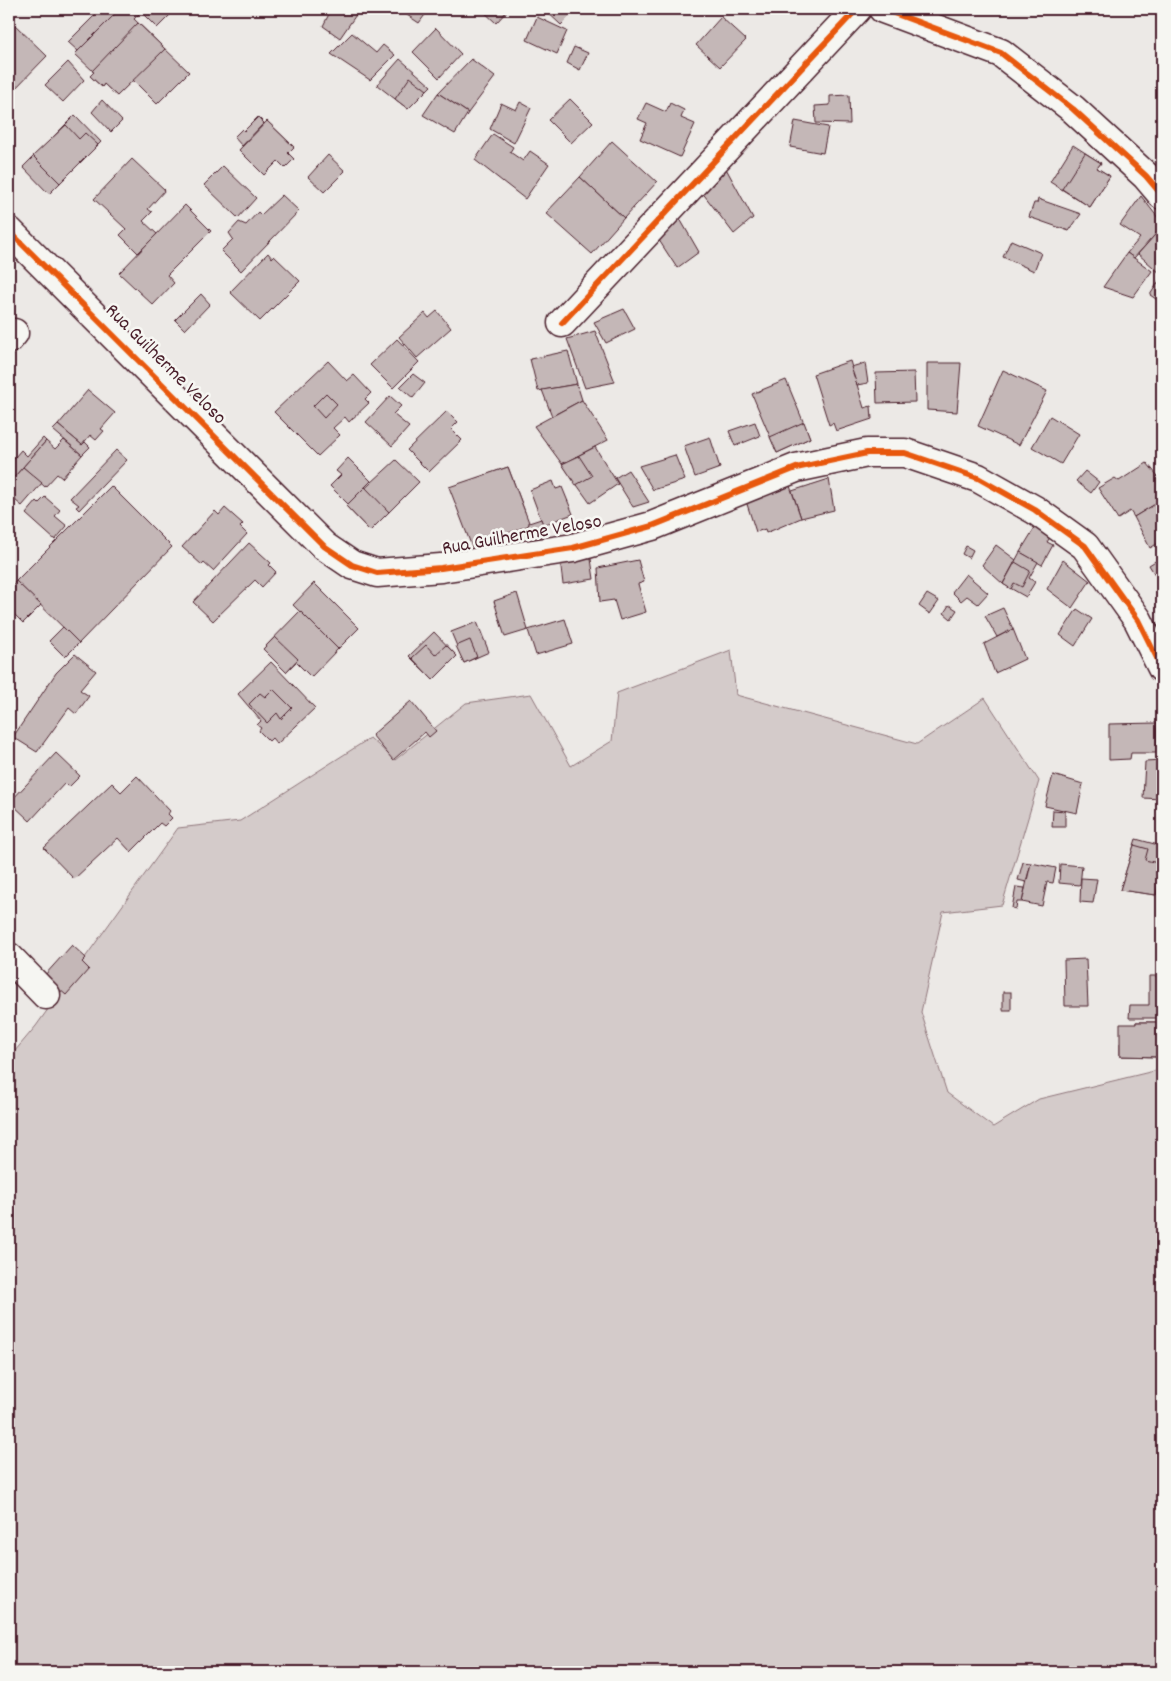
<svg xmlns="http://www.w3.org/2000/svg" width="1171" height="1681" font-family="Dekko,sans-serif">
	<rect width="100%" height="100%" fill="#ece9e6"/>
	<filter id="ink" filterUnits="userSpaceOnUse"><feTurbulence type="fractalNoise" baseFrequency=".02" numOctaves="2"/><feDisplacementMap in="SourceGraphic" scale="10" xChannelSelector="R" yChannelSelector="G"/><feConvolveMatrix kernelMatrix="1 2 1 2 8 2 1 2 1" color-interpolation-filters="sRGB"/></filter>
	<g filter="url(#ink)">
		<path fill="#d4cbca" stroke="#8f757a" d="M731 650 736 695 917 744 985 698 1039 781 1002 905 943 912 921 1012 947 1093 993 1127 1039 1099 1162 1069V1672H9V1058L36 1026 178 828 240 821 370 738 395 760 466 703 531 694 571 766 612 741 617 693Z"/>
		<g fill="#c4b7b7" stroke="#4a1f2b">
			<path d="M101 9H120L78 51 68 42Z"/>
			<path d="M120 9H123L134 19 105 49 93 37Z"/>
			<path d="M120 9H138L141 12 134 19 189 72 157 104 133 80 117 96 104 84 102 87 90 76 94 72 75 54Z"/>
			<path d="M138 9H176L157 28Z"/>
			<path d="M323 9H360L340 38 323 26 330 12Z"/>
			<path d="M398 9H423L427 12 419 23Z"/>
			<path d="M481 9H509L496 23Z"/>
			<path d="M544 9H577L561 25Z"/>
			<path d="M537 17 567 31 557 54 527 40Z"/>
			<path d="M721 17 746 40 720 67 696 45Z"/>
			<path d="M11 21 47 56 9 95V23Z"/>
			<path d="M138 23 165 49 117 96 104 84 102 87 90 76 94 72 92 71Z"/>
			<path d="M436 28 461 54 439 78 413 52Z"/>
			<path d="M352 33 376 53 383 45 395 55 370 80 331 54Z"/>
			<path d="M574 47 588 53 580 70 567 63Z"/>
			<path d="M400 59 431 86 408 109 377 85Z"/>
			<path d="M471 59 495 77 468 113 438 93Z"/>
			<path d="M68 62 84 80 63 102 45 85Z"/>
			<path d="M410 77 427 90 408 109 395 99Z"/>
			<path d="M438 93 468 113 455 134 423 115Z"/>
			<path d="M849 95 850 124 816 123 815 106 830 105V96Z"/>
			<path d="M570 99 593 122 571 143 548 120Z"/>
			<path d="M102 100 122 121 111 132 92 112Z"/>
			<path d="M520 102 531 108 514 143 490 129 501 103 516 110Z"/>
			<path d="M646 103 666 112 670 103 684 110 681 118 695 124 680 157 640 139 647 123 638 119Z"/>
			<path d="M75 115 101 142 49 194 23 167Z"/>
			<path d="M258 117 264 123 242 146 234 137 242 129 244 131Z"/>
			<path d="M267 121 293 146 264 175 239 150Z"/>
			<path d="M267 121 294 147 288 153 294 159 285 168 278 161 264 175 239 150Z"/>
			<path d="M795 121 828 127 823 153 790 147Z"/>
			<path d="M66 125 79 139 85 133 98 145 60 183 33 156Z"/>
			<path d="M493 134 513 147 510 152 523 161 530 151 549 164 525 199 475 160Z"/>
			<path d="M612 141 657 182 624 218 580 177Z"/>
			<path d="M1073 145 1101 163 1097 168 1110 176 1090 207 1050 182Z"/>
			<path d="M1085 153 1101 163 1097 168 1110 176 1090 207 1062 189Z"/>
			<path d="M328 155 345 171 324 192 308 177Z"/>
			<path d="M132 159 165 190 148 209 152 212 143 221 157 234 138 253 120 235 126 229 94 199Z"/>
			<path d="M723 163 753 218 734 234 698 187Z"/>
			<path d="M223 166 256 198 238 218 204 185Z"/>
			<path d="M580 177 624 218 592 254 546 213Z"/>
			<path d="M282 195 299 211 241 271 221 251 233 239 229 233 239 222 246 225 258 212 261 215Z"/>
			<path d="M1141 196 1162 223V227L1134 258 1127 253 1140 238 1120 225Z"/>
			<path d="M1038 199 1081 214 1069 231 1029 217 1034 203H1037Z"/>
			<path d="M185 205 211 231 167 275 174 283 153 305 119 273Z"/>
			<path d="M676 212 699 252 677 268 655 234Z"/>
			<path d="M1162 227V272L1161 274 1138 254Z"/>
			<path d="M1011 240 1041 253 1034 271 1003 257Z"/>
			<path d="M268 253 272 258 274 256 300 281 260 321 230 292Z"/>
			<path d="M1127 253 1152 271 1133 297 1103 287Z"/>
			<path d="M1162 276V303L1150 295Z"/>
			<path d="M201 294 210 304 185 330 175 320Z"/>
			<path d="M624 309 635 329 606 343 594 322Z"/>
			<path d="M437 311 451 328 417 358 399 337 425 313 429 318Z"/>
			<path d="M595 331 615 382 585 388 567 339Z"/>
			<path d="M397 339 419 362 393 388 370 365Z"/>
			<path d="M568 351 577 384 538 391 530 359Z"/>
			<path d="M328 361 347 381 354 375 371 393 365 399 369 403 349 422 345 417 333 428 340 435 318 456 274 412Z"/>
			<path d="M850 361 864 408 871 406 872 419 836 431 833 423 829 425 813 374Z"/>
			<path d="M865 363 868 383 857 385 851 367Z"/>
			<path d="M927 363H961L957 412 927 410Z"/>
			<path d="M1003 370 1047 391 1019 445 978 426Z"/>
			<path d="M914 372 915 402 877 403 876 373Z"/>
			<path d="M413 374 425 383 413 398 400 387Z"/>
			<path d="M786 380 810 438 777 453 752 394Z"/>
			<path d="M577 384 582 400 552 416 542 390Z"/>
			<path d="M88 390 115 413 101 429 104 431 96 440 90 435 82 445 58 425Z"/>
			<path d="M326 393 337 404 324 418 313 406Z"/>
			<path d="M390 396 401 406 393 414 409 427 392 446 366 422Z"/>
			<path d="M582 400 608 440 562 464 534 426Z"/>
			<path d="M447 411 458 422 451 429 462 440 429 472 407 450Z"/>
			<path d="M1050 416 1079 434 1061 464 1032 447Z"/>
			<path d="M755 422 760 436 735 446 729 431Z"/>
			<path d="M804 422 810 438 777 453 770 437Z"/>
			<path d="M58 425 82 445 85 442 90 447 82 455 53 430Z"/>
			<path d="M710 437 720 468 695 477 684 446Z"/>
			<path d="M43 438 46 441 9 483V464L21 450 27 456Z"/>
			<path d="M64 440 82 455 62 478 57 474 45 487 23 467 46 441 55 449Z"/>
			<path d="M595 447 618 484 590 503 562 464Z"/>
			<path d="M116 450 127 460 79 510 76 507 79 505 70 498Z"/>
			<path d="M675 455 685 480 653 490 639 466Z"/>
			<path d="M579 456 592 476 576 485 562 464Z"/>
			<path d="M348 458 371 481 348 504 330 486 341 475 336 471Z"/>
			<path d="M396 460 419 482 370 531 346 506Z"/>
			<path d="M1147 463 1162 481V500L1134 517 1130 511 1118 519 1098 488 1115 478 1119 481Z"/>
			<path d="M23 467 42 483 22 506 9 495V483Z"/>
			<path d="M508 467 525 512 479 531 465 495 481 488 477 478Z"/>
			<path d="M508 467 530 525 472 547 449 487Z"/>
			<path d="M628 470 649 502 633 507 615 478Z"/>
			<path d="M1085 471 1099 482 1091 493 1076 481Z"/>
			<path d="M829 479 834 510 801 518 792 491Z"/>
			<path d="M553 481 556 489 562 487 573 514 543 525 530 490Z"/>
			<path d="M789 483 801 518 766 533 765 529 756 532 745 498Z"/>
			<path d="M111 486 172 547 79 643 16 581Z"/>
			<path d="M365 487 389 512 370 531 346 506Z"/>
			<path d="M45 497 60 510 55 516 67 526 55 540 26 514 37 501 39 503Z"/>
			<path d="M1162 500V541L1150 548 1134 517Z"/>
			<path d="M225 508 243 524 240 527 247 534 213 571 204 563 202 565 182 547 215 511 219 515Z"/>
			<path d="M541 519 547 536 533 539 528 527 529 523Z"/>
			<path d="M1037 524 1053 533 1047 542 1053 545 1042 565 1020 552Z"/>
			<path d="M249 543 271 563 269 565 276 572 262 587 255 580 213 621 193 602Z"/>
			<path d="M996 545 1016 560 1003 584 982 565Z"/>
			<path d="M966 546 973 550 969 558 962 554Z"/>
			<path d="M1020 552 1038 562 1029 578 1035 582 1026 597 1003 584Z"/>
			<path d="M588 555V559H591L594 579 563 584 560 560Z"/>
			<path d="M1162 557V586L1149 565Z"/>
			<path d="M638 560 644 582 638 584 646 612 620 620 614 600 600 602 598 568Z"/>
			<path d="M1063 560 1090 581 1072 608 1047 589Z"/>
			<path d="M1015 562 1030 571 1022 587 1014 583 1011 589 1003 584Z"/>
			<path d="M966 574 988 593 978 604 967 596 961 601 952 592Z"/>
			<path d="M16 581 41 605 23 623 9 609V589Z"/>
			<path d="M314 583 359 628 338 649 293 605Z"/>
			<path d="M517 593 528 630 505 637 494 601Z"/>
			<path d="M927 594 939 601 930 614 919 606Z"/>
			<path d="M949 605 957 610 951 619 944 613Z"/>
			<path d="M1003 608 1013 629 997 637 985 616Z"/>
			<path d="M1077 609 1092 619 1075 646 1060 635Z"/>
			<path d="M300 611 338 649 311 677 296 662 286 672 263 649Z"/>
			<path d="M565 619 573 644 536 655 528 630Z"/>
			<path d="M477 622 489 652 464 663 451 632Z"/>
			<path d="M63 627 79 643 65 657 49 641Z"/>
			<path d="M1013 629 1025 659 995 673 984 644Z"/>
			<path d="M434 632 457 656 433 680 409 656Z"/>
			<path d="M275 637 298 659 286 672 263 649Z"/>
			<path d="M470 640 477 657 464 663 456 646Z"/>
			<path d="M426 645 435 655 446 645 457 656 433 680 412 658Z"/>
			<path d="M75 654 96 671 80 690 89 696 76 714 69 708 37 752 13 737 56 673Z"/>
			<path d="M271 662 315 708 277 744 272 738 269 741 259 731 261 728 257 725 261 721 238 694Z"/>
			<path d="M273 689 292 708 281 719 277 713 267 723 249 704 260 693 265 697Z"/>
			<path d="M411 701 436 731 429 737 425 732 393 760 372 735Z"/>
			<path d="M1157 723V753H1131L1130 759 1109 760V724Z"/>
			<path d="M56 753 80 776 69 787 65 783 30 821 10 802Z"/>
			<path d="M1162 761V799L1143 798 1145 762Z"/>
			<path d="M1053 775 1083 784 1077 813 1045 806Z"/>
			<path d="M137 776 170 811 168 814 172 818 164 826 160 823 131 852 118 838 74 879 44 848 112 783 121 792Z"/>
			<path d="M1053 810 1065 811V827H1052Z"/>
			<path d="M1136 839 1162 846V869L1156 895 1120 890Z"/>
			<path d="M1134 845 1148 849 1145 860 1162 864 1156 895 1120 890Z"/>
			<path d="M1023 862 1031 863 1026 882 1018 880Z"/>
			<path d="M1031 863 1056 868 1053 883 1047 882 1042 906 1022 902Z"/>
			<path d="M1060 864 1082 866 1080 885 1059 883Z"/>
			<path d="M1081 878 1097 879 1093 903 1080 902Z"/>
			<path d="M1016 887 1025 888 1022 902H1017L1016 909 1012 908Z"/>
			<path d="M72 945 86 958 82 962 89 969 66 995 44 976Z"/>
			<path d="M1086 959 1088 1006H1065L1064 960Z"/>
			<path d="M1149 976H1162V1018H1129L1130 1005H1149Z"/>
			<rect x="1003" y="992" width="8" height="18"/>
			<path d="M1136 1022H1157V1057L1120 1056V1043H1126V1038H1136Z"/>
			<path d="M1136 1022H1161L1160 1057 1120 1056V1024H1136Z"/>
		</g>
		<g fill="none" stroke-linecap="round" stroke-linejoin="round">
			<defs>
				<g id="minor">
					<path d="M883 9 1001 53 1073 109 1146 176 1162 195"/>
					<path d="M9 231 324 546 352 565 377 573 441 568 573 548 652 526 796 468 867 453H905L978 478 1035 510 1085 546 1138 620 1162 668"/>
					<path d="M562 323 857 9"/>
					<path d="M9 339 14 333"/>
					<path d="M9 957 46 995"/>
				</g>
			</defs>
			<use href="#minor" stroke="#4a1f2b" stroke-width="31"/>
			<use href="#minor" stroke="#f6f6f2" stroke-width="28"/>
			<defs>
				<g id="cycleway">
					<path d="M883 9 1001 53 1073 109 1146 176 1162 195"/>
					<path d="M9 231 324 546 352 565 377 573 441 568 573 548 652 526 796 468 867 453H905L978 478 1035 510 1085 546 1138 620 1162 668"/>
					<path d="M562 323 857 9"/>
				</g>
			</defs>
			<use href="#cycleway" stroke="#f6f6f2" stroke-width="9"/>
			<use href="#cycleway" stroke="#e8590c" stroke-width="6"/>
		</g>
	</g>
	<g text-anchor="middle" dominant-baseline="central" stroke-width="5" stroke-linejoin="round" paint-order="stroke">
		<g font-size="20" fill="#4a1f2b" stroke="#f6f6f2">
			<text transform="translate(165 365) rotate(45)">Rua Guilherme Veloso</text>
			<text transform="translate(522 536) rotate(-10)">Rua Guilherme Veloso</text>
		</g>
	</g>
	<rect width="1171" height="1681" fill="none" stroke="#f6f6f2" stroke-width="30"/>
	<rect x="15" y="15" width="1141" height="1651" fill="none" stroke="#4a1f2b" stroke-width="2" filter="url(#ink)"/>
</svg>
